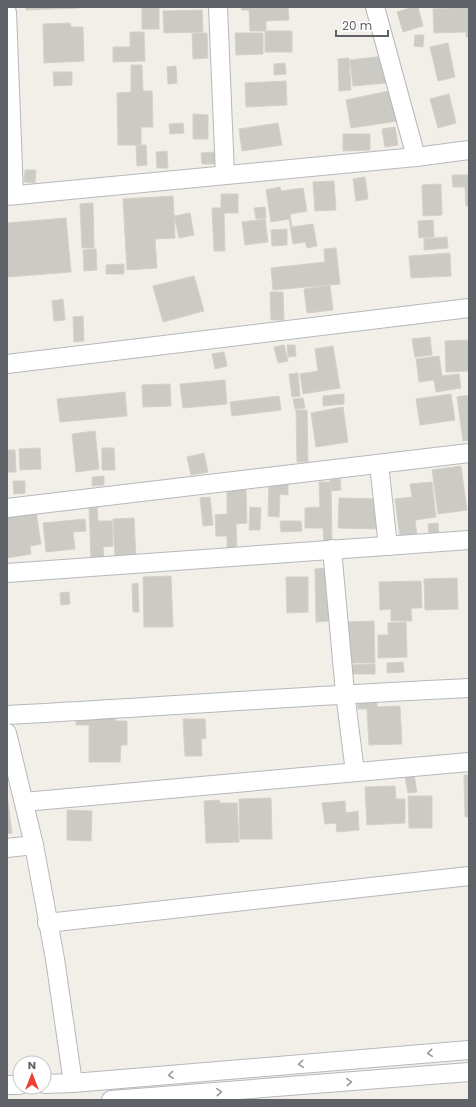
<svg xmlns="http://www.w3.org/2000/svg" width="476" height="1107" font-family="Poppins,sans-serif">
	<rect width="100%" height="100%" fill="#f1efe8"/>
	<g fill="#cccac5" stroke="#d6d1c6">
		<path d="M26 7H79V8L26 10Z"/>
		<rect x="142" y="7" width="17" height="22"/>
		<path d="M241 7H288L289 20 266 21V31H250L249 10H242Z"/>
		<path d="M413 7H418L423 26 403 32 397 12Z"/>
		<path d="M469 7V37H466V32L434 33 433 9Z"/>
		<path d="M202 10 203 32 164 33 163 11Z"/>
		<path d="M70 23 71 27H83L84 61 44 63 43 24Z"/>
		<rect x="265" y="31" width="27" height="21"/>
		<path d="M130 32H144L145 61 113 62V47H130Z"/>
		<path d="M192 33H207L208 58 193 59Z"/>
		<path d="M235 33H263V54L236 55Z"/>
		<path d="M415 35H424L423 47 414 46Z"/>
		<path d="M448 43 455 77 438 81 430 47Z"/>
		<path d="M384 56 387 83 353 86 350 60Z"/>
		<path d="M349 58 351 90 339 91 338 59Z"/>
		<path d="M285 63 286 74 274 75V64Z"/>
		<path d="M131 65H142L143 91H152L153 127H141V145H118L117 93 131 92Z"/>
		<path d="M176 66 177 83 168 84 167 67Z"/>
		<path d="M53 72H72V85L54 86Z"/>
		<path d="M286 81 287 105 246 107 245 83Z"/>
		<path d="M393 90 398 121 351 128 346 100Z"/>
		<path d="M449 94 456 123 438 128 430 99Z"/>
		<path d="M193 114 208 115V139H193Z"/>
		<path d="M183 123 184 133 170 134 169 124Z"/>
		<path d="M278 123 282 145 242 151 239 129Z"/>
		<path d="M395 127 398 145 385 147 382 129Z"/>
		<path d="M343 134H370V150L343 151Z"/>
		<path d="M136 145H146L147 165 137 166Z"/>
		<path d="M167 151 168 168H157L156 152Z"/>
		<path d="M215 152V164H202L201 153Z"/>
		<path d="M25 170H36L35 183 24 182Z"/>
		<path d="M452 175H469V206H466L465 187H453Z"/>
		<path d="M365 177 368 199 356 201 353 179Z"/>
		<path d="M334 181 336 210 315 211 313 182Z"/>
		<path d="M441 184 442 215 423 216 422 185Z"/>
		<path d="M280 187 281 191 303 188 307 211 290 214 292 227 313 224 317 246 307 248 305 242 293 244 289 219 271 222 266 190Z"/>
		<path d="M221 194H238V213H224L225 251H214L212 208H221Z"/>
		<path d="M173 196 175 238 155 239 157 268 127 270 123 199Z"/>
		<path d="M93 203 94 248H82L80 204Z"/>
		<path d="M265 207 266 218 256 219 254 208Z"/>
		<path d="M190 213 194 235 179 238 174 216Z"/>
		<path d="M66 218 71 272 7 277V223Z"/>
		<path d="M265 219 268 242 245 245 242 222Z"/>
		<path d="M433 220 434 237 419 238 418 221Z"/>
		<path d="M287 229V245L272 246 271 230Z"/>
		<path d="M447 237 448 248 424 250V239Z"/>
		<path d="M336 248 340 284 273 290 271 268 325 262 324 249Z"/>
		<path d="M96 249 97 270 84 271 83 250Z"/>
		<path d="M450 253 451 276 411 278 409 256Z"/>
		<path d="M124 264V274H106V265Z"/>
		<path d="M194 276 204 311 163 322 153 286Z"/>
		<path d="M330 285 333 310 307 313 304 289Z"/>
		<path d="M270 292H283L284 320H271Z"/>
		<path d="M63 299 65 320 54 321 52 301Z"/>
		<path d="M83 316 84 341 74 342 73 317Z"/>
		<path d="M430 337 432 355 415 357 412 339Z"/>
		<path d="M469 340V371L446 372 445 341Z"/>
		<path d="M284 345 288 361 278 363 274 347Z"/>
		<path d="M287 345H295L296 356 288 357Z"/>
		<path d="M333 346 340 388 303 394 300 374 318 371 315 349Z"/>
		<path d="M224 352 227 366 215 369 212 354Z"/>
		<path d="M439 356 442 376 459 374 461 388 436 392 434 380 419 382 416 359Z"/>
		<path d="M298 373 300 396 292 397 289 374Z"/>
		<path d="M225 380 227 404 183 408 180 384Z"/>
		<path d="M170 384 171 406 143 407 142 385Z"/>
		<path d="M125 392 127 416 60 422 57 399Z"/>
		<path d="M344 394V404L323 406V396Z"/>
		<path d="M451 394 455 420 420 425 416 399Z"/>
		<path d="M469 395V440L463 441 457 397Z"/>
		<path d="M279 396 281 410 232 416 230 402Z"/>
		<path d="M303 398 305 408 295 409 293 399Z"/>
		<path d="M343 407 348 442 316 447 311 413Z"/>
		<path d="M296 410H307L308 462H297Z"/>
		<path d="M95 431 99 469 76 472 72 434Z"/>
		<path d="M40 448 41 469 20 470 19 449Z"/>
		<path d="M102 448H114L115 470H102Z"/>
		<path d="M7 450H15L16 472H7Z"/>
		<path d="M204 453 208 472 191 475 187 457Z"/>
		<path d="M461 466 467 510 438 514 432 470Z"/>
		<path d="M104 476V485L92 486V477Z"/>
		<path d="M340 478 341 490 332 491 330 480Z"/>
		<path d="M13 481H25V493L14 494Z"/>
		<path d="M269 482 288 483V495L280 494 279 517 268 516Z"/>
		<path d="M319 482H331L332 542H324L323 528H305V508L320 507Z"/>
		<path d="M432 482 436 517 415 520 417 535 400 537 395 499 412 497 410 484Z"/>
		<path d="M246 489 247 523 236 524 237 552H227V536H216L215 515 227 514V490Z"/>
		<path d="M210 497 213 525 203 526 200 498Z"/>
		<path d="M339 498 380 499 379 529 338 528Z"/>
		<path d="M97 507 98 521H112L113 546 103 547 104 560H91L89 508Z"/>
		<path d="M250 507 261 508 260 530H249Z"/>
		<path d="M36 511 41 544 30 546 31 554 7 558V514Z"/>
		<path d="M134 518 136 558H115L113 519Z"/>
		<path d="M85 519 86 531 73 532 75 549 46 552 43 523Z"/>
		<path d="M280 521H301L302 531 281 532Z"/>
		<path d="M438 523 439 534 429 535 428 524Z"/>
		<path d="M328 568 329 621 316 622 315 569Z"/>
		<path d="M171 576 173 627H144L143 577Z"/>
		<path d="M286 577H308V612L287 613Z"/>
		<path d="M457 578 458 609 425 610 424 579Z"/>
		<path d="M421 581 422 608H411L412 621H391V609L380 610 379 582Z"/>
		<path d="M138 583 139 612H133L132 584Z"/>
		<path d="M69 592 70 604 61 605 60 593Z"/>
		<path d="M374 621 375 663H347V622Z"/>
		<path d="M406 622 407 657 378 658V635H388V623Z"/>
		<path d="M403 662 404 672 387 673V663Z"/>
		<path d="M375 664V674H350V665Z"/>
		<path d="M377 695V707L400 706 402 744 369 745 367 709H358L357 696Z"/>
		<path d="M76 712H115V721H127V745H121L120 762H89V725H76Z"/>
		<path d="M183 719H205L206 738 201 739 202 756H185Z"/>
		<path d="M414 775 417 792 408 793 405 777Z"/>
		<path d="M464 775H469V817H465Z"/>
		<path d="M395 786 396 799H405V823L367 825 365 787Z"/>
		<path d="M7 795 12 833 7 834Z"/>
		<path d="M408 796H432V828H409Z"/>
		<path d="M271 798 272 839H240L239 799Z"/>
		<path d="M219 800 220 803H237L239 842 206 843 204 801Z"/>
		<path d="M345 801 346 813 358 811 359 830 337 832 336 823 325 824 322 803Z"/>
		<path d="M67 810 92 811 91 841 67 840Z"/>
	</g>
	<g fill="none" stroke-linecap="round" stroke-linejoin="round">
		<defs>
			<g id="minor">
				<path d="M218 7 225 175"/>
				<path d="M375 7 416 157"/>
				<path d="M7 12 14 195"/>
				<path d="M7 196 416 157 469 150"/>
				<path d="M7 364 469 308"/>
				<path d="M379 464 388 546"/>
				<path d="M7 508 469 453"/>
				<path d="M332 549 345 693 355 772"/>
				<path d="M7 573 469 540"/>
				<path d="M7 715C161 707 315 695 469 688"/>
				<path d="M7 733 34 845 55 959 73 1083"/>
				<path d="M24 802 469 762"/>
				<path d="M7 848 34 845"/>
				<path d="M47 923 469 876"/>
				<path d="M44 1084 73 1083 469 1050"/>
				<path d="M7 1085H20"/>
				<path d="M111 1100 469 1072"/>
			</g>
		</defs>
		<use href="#minor" stroke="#b5b8bc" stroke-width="20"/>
		<use href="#minor" stroke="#fff" stroke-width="18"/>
	</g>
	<defs><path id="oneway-chevron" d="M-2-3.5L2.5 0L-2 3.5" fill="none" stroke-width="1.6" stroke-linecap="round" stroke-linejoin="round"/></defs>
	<g stroke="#979a9d">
		<use href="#oneway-chevron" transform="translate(430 1053) rotate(175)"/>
		<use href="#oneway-chevron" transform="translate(301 1064) rotate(175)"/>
		<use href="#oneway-chevron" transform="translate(171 1075) rotate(175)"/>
		<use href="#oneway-chevron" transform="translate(349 1082) rotate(-4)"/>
		<use href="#oneway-chevron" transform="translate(219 1092) rotate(-4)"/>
	</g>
	<rect width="476" height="1107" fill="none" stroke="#5f6368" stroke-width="16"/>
	<g transform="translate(32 1075)"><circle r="19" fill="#ffffff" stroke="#bfc1c3"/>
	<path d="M0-3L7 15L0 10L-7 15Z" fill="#ea4335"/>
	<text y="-6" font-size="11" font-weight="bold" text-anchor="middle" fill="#5f6368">N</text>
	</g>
	<path d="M336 30v6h52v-6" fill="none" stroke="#5f6368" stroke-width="2"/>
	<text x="342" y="30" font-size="12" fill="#5f6368" stroke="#ffffff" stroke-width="3" paint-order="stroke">20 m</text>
</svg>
